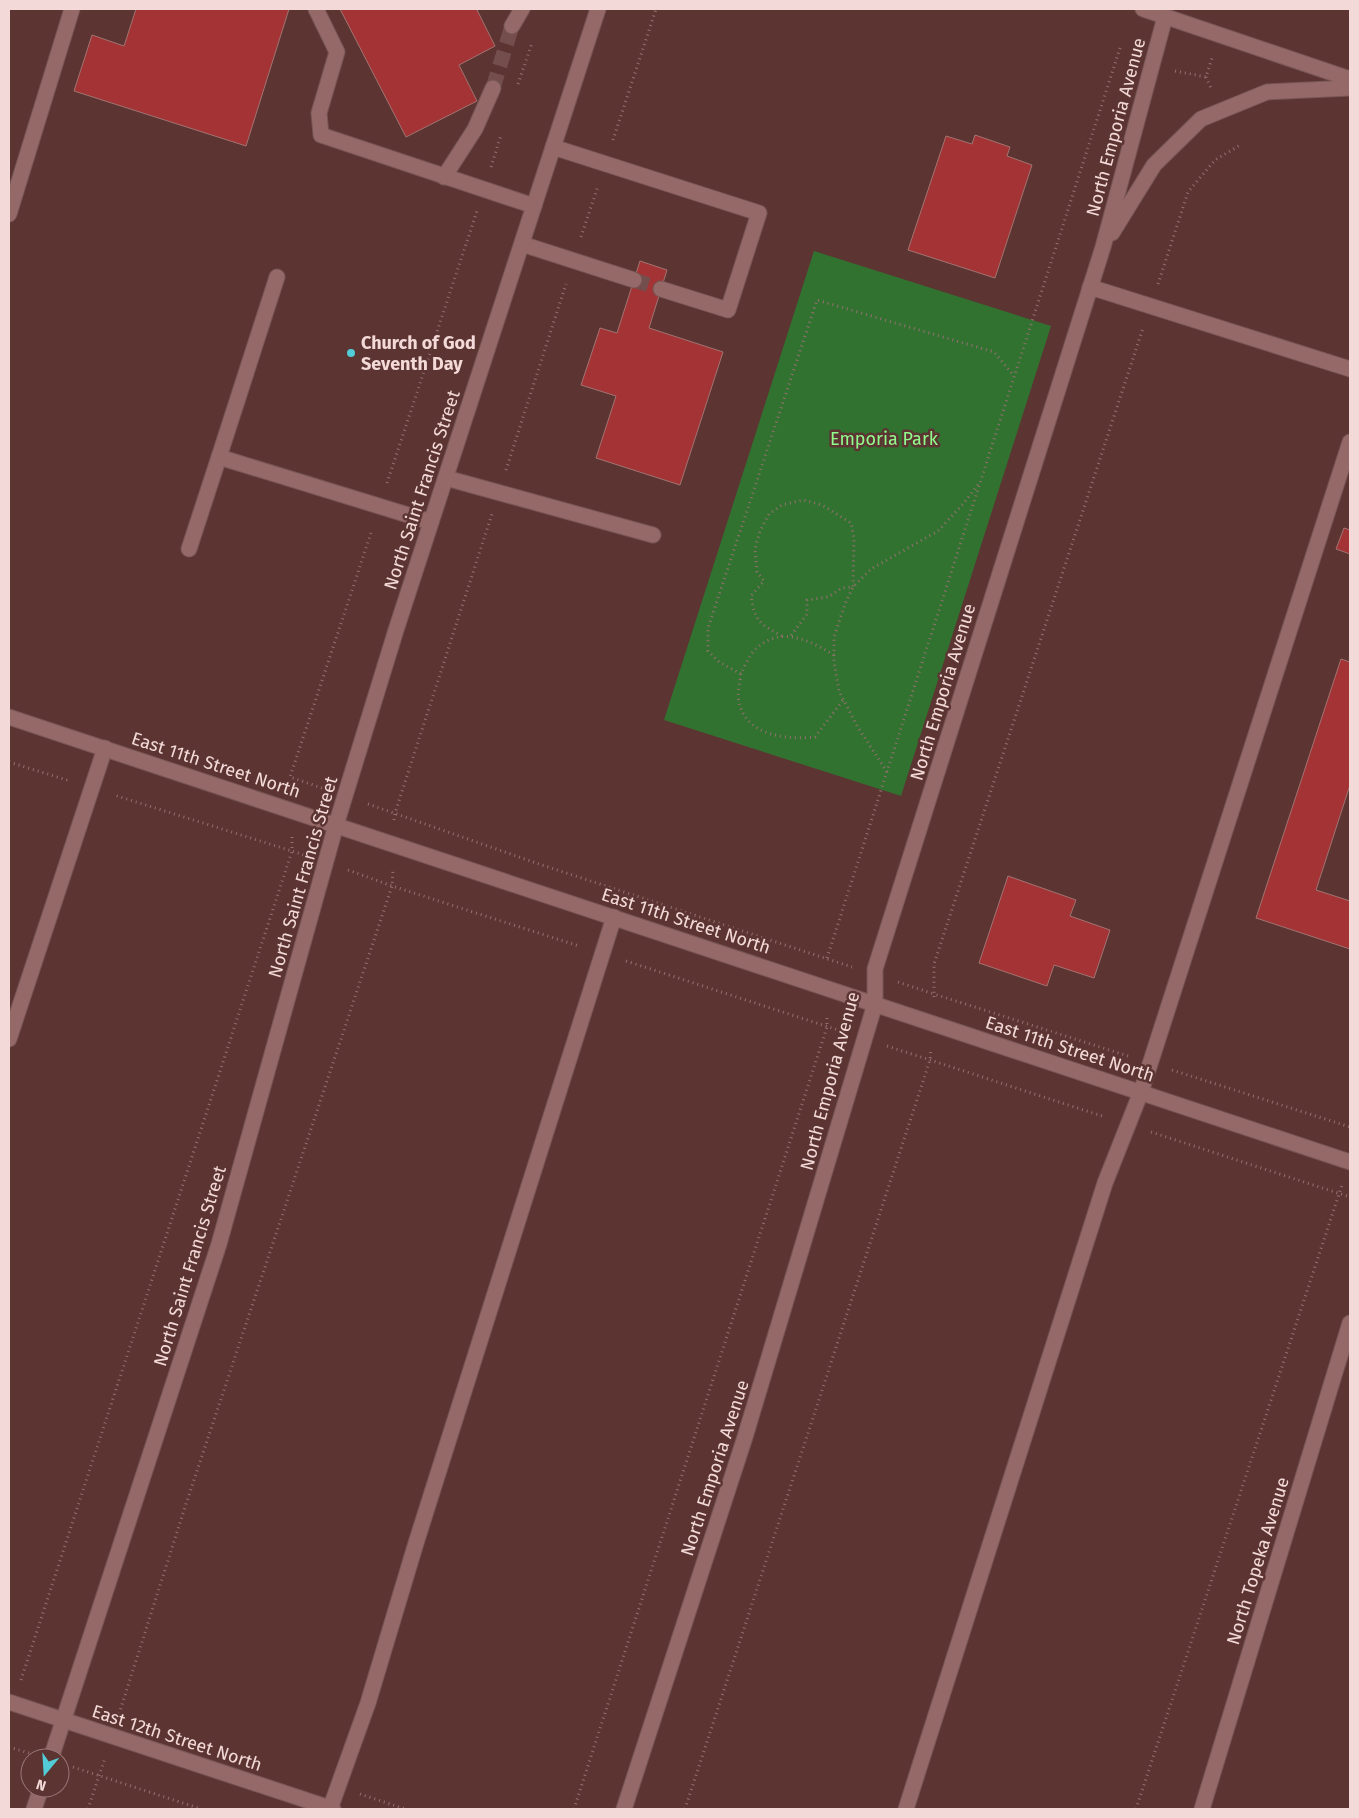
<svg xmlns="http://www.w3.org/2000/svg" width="1359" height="1818" font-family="'Fira Sans',sans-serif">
	<rect width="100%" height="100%" fill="#5c3533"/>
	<path fill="#327230" d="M814 251 1051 326 901 796 664 720Z"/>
	<g fill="#a43336" stroke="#a17471">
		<path d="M136 9H289L246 146 74 91 92 35 124 46Z"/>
		<path d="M340 9H480L477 10 495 46 459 65 477 101 406 137Z"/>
		<path d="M975 135 1010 147 1007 156 1032 165 995 278 908 250 946 136 972 144Z"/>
		<path d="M640 261 667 270 649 328 723 352 680 485 596 458 616 396 581 385 600 328 617 333Z"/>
		<path d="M1344 528 1350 530V554L1336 549Z"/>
		<path d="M1341 659 1350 662V785L1316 890 1350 901V949L1256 918Z"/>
		<path d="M1008 876 1076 900 1070 916 1110 930 1094 978 1054 965 1047 986 979 963Z"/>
	</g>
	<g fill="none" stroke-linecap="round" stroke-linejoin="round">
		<g stroke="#734e4c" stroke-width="15" stroke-dasharray="15 8" stroke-linecap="butt">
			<path d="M493 88 512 26"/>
			<path d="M634 280 661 289"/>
		</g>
		<defs>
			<g id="minor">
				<path d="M316 9 337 52 319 113 321 135 534 206"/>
				<path d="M1143 9 1350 79"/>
				<path d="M512 26 522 9"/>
				<path d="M553 147 759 213 728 310 661 289"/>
				<path d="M444 177 475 129 493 88"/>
				<path d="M9 214 72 9"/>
				<path d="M1112 233 1154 165 1201 119 1267 92 1350 88"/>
				<path d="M522 244 634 280"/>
				<path d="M277 277 219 457 431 522"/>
				<path d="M1090 287 1350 369"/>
				<path d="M446 478 653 535"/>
				<path d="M189 549 219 457"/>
				<path d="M9 717 1350 1162"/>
				<path d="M9 1039 105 748"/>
				<path d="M9 1702 333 1809"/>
				<path d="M51 1758 219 1244 336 825 396 630 598 9"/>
				<path d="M34 1809 41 1788"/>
				<path d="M330 1809 368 1703 416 1543 614 917"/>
				<path d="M624 1809 745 1437 875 1004V969L1103 247 1165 17"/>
				<path d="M906 1809 1105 1183 1141 1092 1350 442"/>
				<path d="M1202 1809 1350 1323"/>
			</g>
		</defs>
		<use href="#minor" stroke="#765554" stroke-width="17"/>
		<g stroke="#92716f" stroke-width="3" stroke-dasharray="1 4" stroke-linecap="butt">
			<path d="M1175 71 1206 77 1212 58"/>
			<path d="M1206 77 1211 88"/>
			<path d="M518 84 532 43"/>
			<path d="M613 140 656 9"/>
			<path d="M491 167 501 135"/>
			<path d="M581 237 598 186"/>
			<path d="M1158 284 1188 192 1215 160 1242 144"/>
			<path d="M506 470 566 284"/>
			<path d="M387 483 477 211"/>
			<path d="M782 636C760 624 755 622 751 596L764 581 757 572 755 549 760 531 769 514 782 505 803 500 822 505 851 523 854 538 853 587 842 588 828 597 807 600V614L790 637"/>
			<path d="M834 655C807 639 777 624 752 653 748 659 744 667 741 674L719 662 708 651V628L817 300 994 352 1014 376"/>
			<path d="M741 674C740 682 737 694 739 702 746 736 787 740 815 737L843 700"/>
			<path d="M9 762 70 781"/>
			<path d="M887 772 857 726 839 691 834 662V637L845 604 853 587 871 569 938 531 963 504 980 482"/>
			<path d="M322 788 290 777 372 530"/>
			<path d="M368 804 539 864 852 967"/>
			<path d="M394 820 395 813 492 514"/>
			<path d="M292 837V851L304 855"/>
			<path d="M348 870 392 886 393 869"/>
			<path d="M827 958 1121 45"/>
			<path d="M626 961 841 1031"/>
			<path d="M898 982 934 994V998"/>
			<path d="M887 1046 1105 1117"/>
			<path d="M1128 1056 934 994V964L1143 328"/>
			<path d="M1172 1070 1350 1127"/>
			<path d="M1151 1132 1350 1197"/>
			<path d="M21 1680 292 851 114 795"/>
			<path d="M119 1714 186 1504 392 886 579 946"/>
			<path d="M9 1747 29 1753"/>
			<path d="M73 1767 201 1809"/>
			<path d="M360 1794 405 1809"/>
			<path d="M88 1809 105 1758"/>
			<path d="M574 1809 827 1027V1015"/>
			<path d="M685 1809 930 1060 931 1049"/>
			<path d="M1136 1809 1342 1185"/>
		</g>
		<use href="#minor" stroke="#956967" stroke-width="15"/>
	</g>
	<circle fill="#52ccd6" stroke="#5c3533" stroke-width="2" cx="351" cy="353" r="5"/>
	<g text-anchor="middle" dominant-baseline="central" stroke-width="5" stroke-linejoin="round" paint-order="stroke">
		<g font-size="18" fill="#f3dad8" stroke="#5c3533">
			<text transform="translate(1116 127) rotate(-75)">North Emporia Avenue</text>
			<text transform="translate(422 490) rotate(-72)">North Saint Francis Street</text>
			<text transform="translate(943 692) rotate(-73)">North Emporia Avenue</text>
			<text transform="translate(216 765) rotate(18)">East 11th Street North</text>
			<text transform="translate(303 877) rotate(-74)">North Saint Francis Street</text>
			<text transform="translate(686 921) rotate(18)">East 11th Street North</text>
			<text transform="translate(1070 1049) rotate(18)">East 11th Street North</text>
			<text transform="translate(830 1081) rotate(-75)">North Emporia Avenue</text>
			<text transform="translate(190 1266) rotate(-73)">North Saint Francis Street</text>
			<text transform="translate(715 1468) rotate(-72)">North Emporia Avenue</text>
			<text transform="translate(1258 1561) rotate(-73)">North Topeka Avenue</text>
			<text transform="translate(177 1738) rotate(18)">East 12th Street North</text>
		</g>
		<g font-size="18" font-weight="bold" fill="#f3dad8" stroke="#5c3533" text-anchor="start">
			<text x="361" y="343">Church of God<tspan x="361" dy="21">Seventh Day</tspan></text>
		</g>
		<g font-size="18" fill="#91fb8c" stroke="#5c3533">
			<text x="884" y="439">Emporia Park</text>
		</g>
	</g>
	<rect width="1359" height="1818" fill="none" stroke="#f3dad8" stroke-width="20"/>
	<g transform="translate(45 1773) rotate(198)"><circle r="24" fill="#5c3533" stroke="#987775"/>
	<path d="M0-4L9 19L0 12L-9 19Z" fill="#52ccd6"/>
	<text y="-8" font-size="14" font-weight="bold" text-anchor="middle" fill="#f3dad8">N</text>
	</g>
</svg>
